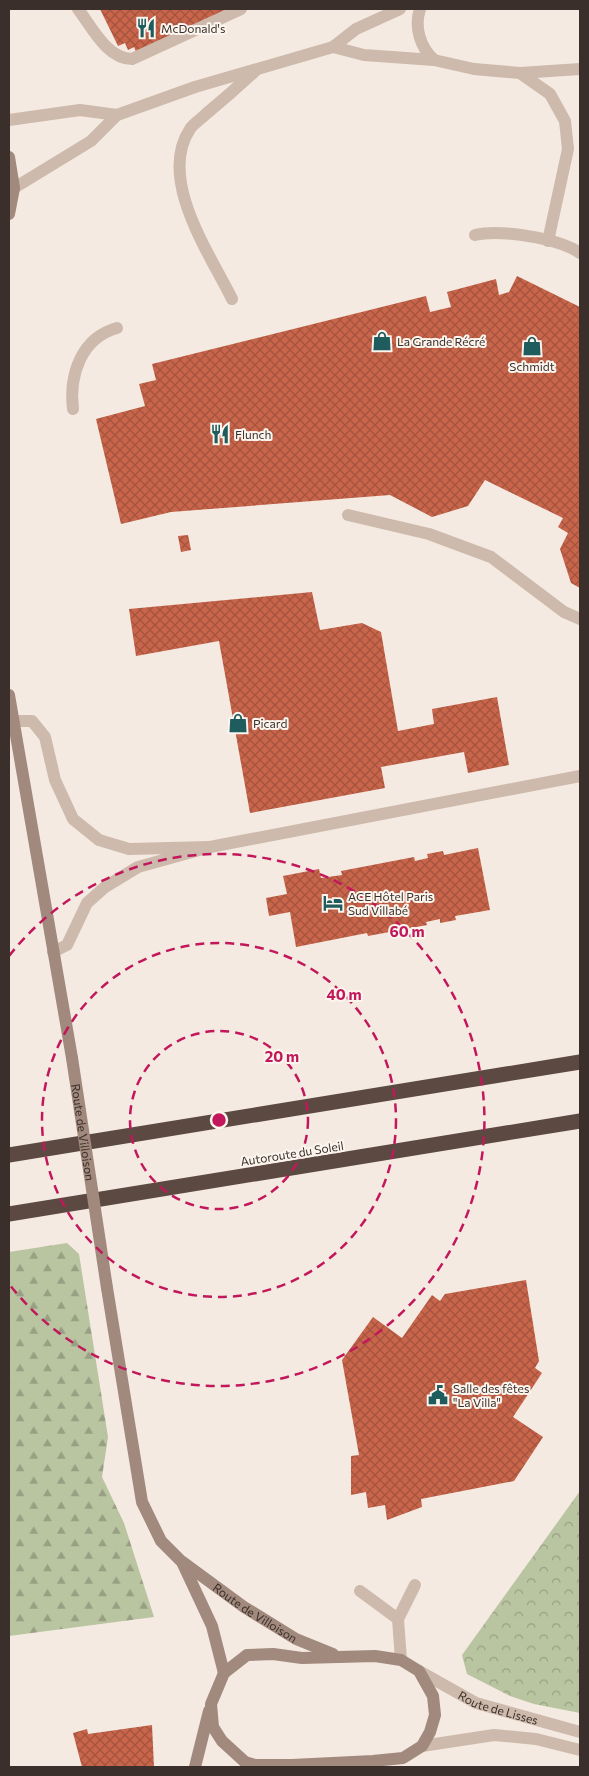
<svg xmlns="http://www.w3.org/2000/svg" width="589" height="1776" font-family="Commissioner,sans-serif">
	<defs>
		<pattern id="forest-firs" width="22" height="20" patternUnits="userSpaceOnUse" patternTransform="scale(1.25)"><rect width="22" height="20" fill="#b9c4a0"/><path d="M5 1l3.5 6h-7zM16 11l3.5 6h-7z" fill="#98a083"/></pattern>
		<pattern id="park-crowns" width="20" height="18" patternUnits="userSpaceOnUse" patternTransform="scale(1.25)"><rect width="20" height="18" fill="#b9c4a0"/><path d="M2 6a3 3 0 1 1 6 0M12 15a3 3 0 1 1 6 0" fill="none" stroke="#98a083"/></pattern>
		<pattern id="building-cross-hatch" width="8" height="8" patternUnits="userSpaceOnUse" patternTransform="scale(1.25)"><rect width="8" height="8" fill="#c9654a"/><path d="M0 0l8 8M0 8l8-8" fill="none" stroke="#a4543e"/></pattern>
	</defs>
	<rect width="100%" height="100%" fill="#f4eae1"/>
	<path fill="url(#forest-firs)" d="M67 1243 79 1254 108 1437 102 1477 124 1523 154 1617 9 1636V1252Z"/>
	<path fill="url(#park-crowns)" d="M580 1491V1713L534 1704 510 1696 467 1674 462 1655Z"/>
	<g fill="url(#building-cross-hatch)">
		<path d="M100 9H233L137 54 134 47 128 50 125 43 118 46Z"/>
		<path d="M517 276 580 307V588L571 583 560 549 568 533 558 527 563 518 485 480 468 506 432 517 390 495 171 512 121 524 96 419 145 406 139 384 156 380 152 364 426 296 430 312 451 307 447 292 496 279 499 295 509 292Z"/>
		<path d="M188 535 191 550 181 552 178 536Z"/>
		<path d="M312 592 320 630 362 623 381 632 398 731 434 724 432 709 497 697 509 765 468 773 464 752 381 767 385 788 250 813 219 641 136 656 129 609Z"/>
		<path d="M478 848 490 910 455 916 456 920 440 923V919L426 922 427 925 368 936 367 933 296 947 290 912 269 916 266 898 287 894 283 876 319 869 321 878 342 875 341 871 414 857 415 861 428 858 427 854 443 851 444 855Z"/>
		<path d="M526 1280 539 1361 535 1368 542 1373 513 1417 543 1437 514 1481 421 1499 422 1507 387 1520 385 1505 368 1508 366 1492 351 1495V1456L359 1455 342 1360 373 1317 402 1338 432 1295 440 1301 445 1294Z"/>
		<path d="M152 1725 154 1767H82L73 1733 87 1729 88 1734Z"/>
	</g>
	<g fill="none" stroke-linecap="round" stroke-linejoin="round">
		<g stroke="#cdbaac" stroke-width="12">
			<path d="M78 9C92 27 107 59 132 59L241 9"/>
			<path d="M420 9C414 27 420 47 434 60"/>
			<path d="M333 47 364 55 434 60 474 69 520 73 580 69"/>
			<path d="M520 73 550 94 565 121 568 149 548 241"/>
			<path d="M9 120 80 110 117 115"/>
			<path d="M14 188 91 141 117 115 195 87 333 47 356 29 400 9"/>
			<path d="M475 235C500 229 558 238 580 253"/>
			<path d="M232 299C210 254 157 179 190 129 193 124 201 119 206 114 223 100 239 86 255 71"/>
			<path d="M73 409C69 375 81 338 117 328"/>
			<path d="M348 515 429 534 491 557 564 612 580 619"/>
			<path d="M13 721H32L45 737 55 780 73 819 99 840 129 849 210 847 138 867 105 887 87 903 67 945 53 952"/>
			<path d="M210 847 580 776"/>
			<path d="M360 1591 398 1619"/>
			<path d="M401 1660 398 1619 415 1585"/>
		</g>
		<g stroke="#cdbaac" stroke-width="12">
			<path id="s1" d="M419 1671 476 1703 580 1732"/>
			<path d="M422 1746 494 1735 536 1739 580 1750"/>
		</g>
		<g stroke="#a1897d" stroke-width="12">
			<path d="M9 157 14 188 9 214"/>
			<path d="M9 695 72 1058"/>
			<path id="s2" d="M107 1288 142 1502 161 1541 180 1560 244 1607 296 1639 333 1654"/>
			<path d="M182 1562 212 1626 224 1673"/>
			<path d="M273 1654 302 1658 375 1656 401 1660 419 1671 433 1696 435 1715 430 1732 422 1746 403 1758 373 1761 292 1765H255L245 1762 222 1741 213 1727 211 1704 224 1673 247 1655Z"/>
			<path d="M195 1767 209 1711"/>
		</g>
		<g stroke="#5c4942" stroke-width="15">
			<path d="M9 1155 580 1062"/>
			<path d="M9 1214 580 1121"/>
		</g>
		<path stroke="#a1897d" stroke-width="12" id="s3" d="M72 1058 107 1288"/>
	</g>
	<g fill="none" stroke="#c2185b" stroke-width="2.5" stroke-dasharray="9 6">
		<circle cx="219" cy="1120" r="89"/>
		<circle cx="219" cy="1120" r="177"/>
		<path d="M9 956A266 266 0 1 1 9 1284"/>
	</g>
	<defs>
		<symbol id="restaurant-bare" viewBox="-9 -9 18 18"><path d="M-5-6h1v4h1v-4h1v4h1v-4h1v5L-1.5 .5V6h-2V.5L-5-1ZM5-6V6H3V1.5H1.5Q1.5-4 5-6Z" fill="#1e5c5e" stroke="#fbf5ee" stroke-width="2.5" paint-order="stroke"/></symbol>
		<symbol id="shop-bare" viewBox="-9 -9 18 18"><path d="M-5-2.5h2.3a2.7 3.5 0 0 1 5.4 0H5L5.5 6h-11ZM-1.5-2.5h3a1.5 2.3 0 0 0-3 0Z" fill="#1e5c5e" stroke="#fbf5ee" stroke-width="2.5" paint-order="stroke"/></symbol>
		<symbol id="hotel-bare" viewBox="-9 -9 18 18"><path d="M-6-4.5h1.5V1H6V5H4.5V3h-9V5H-6ZM-4 0a1.8 1.8 0 1 1 3.6 0ZM.5 0V-2.5h3Q6-2.5 6 0Z" fill="#1e5c5e" stroke="#fbf5ee" stroke-width="2.5" paint-order="stroke"/></symbol>
		<symbol id="civic-bare" viewBox="-9 -9 18 18"><path d="M-.6-6.5H3V-4.5H.6V-3L4-1V1h2V6H-6V1h2V-1L-.6-3ZM-1.2 2.5V6h2.4V2.5Z" fill="#1e5c5e" stroke="#fbf5ee" stroke-width="2.5" paint-order="stroke"/></symbol>
	</defs>
	<g fill-rule="evenodd">
		<use href="#restaurant-bare" x="132" y="14" width="28" height="28"/>
		<use href="#shop-bare" x="368" y="327" width="28" height="28"/>
		<use href="#shop-bare" x="518" y="332" width="28" height="28"/>
		<use href="#restaurant-bare" x="206" y="420" width="28" height="28"/>
		<use href="#shop-bare" x="224" y="709" width="28" height="28"/>
		<use href="#hotel-bare" x="319" y="889" width="28" height="28"/>
		<use href="#civic-bare" x="424" y="1381" width="28" height="28"/>
	</g>
	<g text-anchor="middle" dominant-baseline="central" stroke-width="4" stroke-linejoin="round" paint-order="stroke">
		<g font-size="12" fill="#3b2f2b" stroke="#fbf5ee" text-anchor="start">
			<text x="161" y="28">McDonald's</text>
			<text x="397" y="341">La Grande Récré</text>
			<text x="532" y="366" text-anchor="middle">Schmidt</text>
			<text x="235" y="434">Flunch</text>
			<text x="253" y="723">Picard</text>
			<text x="348" y="896">ACE Hôtel Paris<tspan x="348" dy="14">Sud Villabé</tspan></text>
			<text x="453" y="1388">Salle des fêtes<tspan x="453" dy="14">"La Villa"</tspan></text>
		</g>
		<g font-size="12" fill="#3b2f2b" stroke="#fbf5ee">
			<text stroke="none"><textPath href="#s3" startOffset="75">Route de Villoison</textPath></text>
			<text transform="translate(292 1153) rotate(-9)">Autoroute du Soleil</text>
			<text stroke="none"><textPath href="#s2" startOffset="379">Route de Villoison</textPath></text>
			<text stroke="none"><textPath href="#s1" startOffset="88">Route de Lisses</textPath></text>
		</g>
	</g>
	<circle cx="219" cy="1120" r="8" fill="#c2185b" stroke="#fbf5ee" stroke-width="2.5"/>
	<g font-size="15" text-anchor="middle" font-weight="bold" fill="#c2185b" stroke="#fbf5ee" stroke-width="4" stroke-linejoin="round" paint-order="stroke">
		<text x="407" y="937">60 m</text>
		<text x="344" y="1000">40 m</text>
		<text x="282" y="1062">20 m</text>
	</g>
	<rect width="589" height="1776" fill="none" stroke="#3b2f2b" stroke-width="20"/>
</svg>
